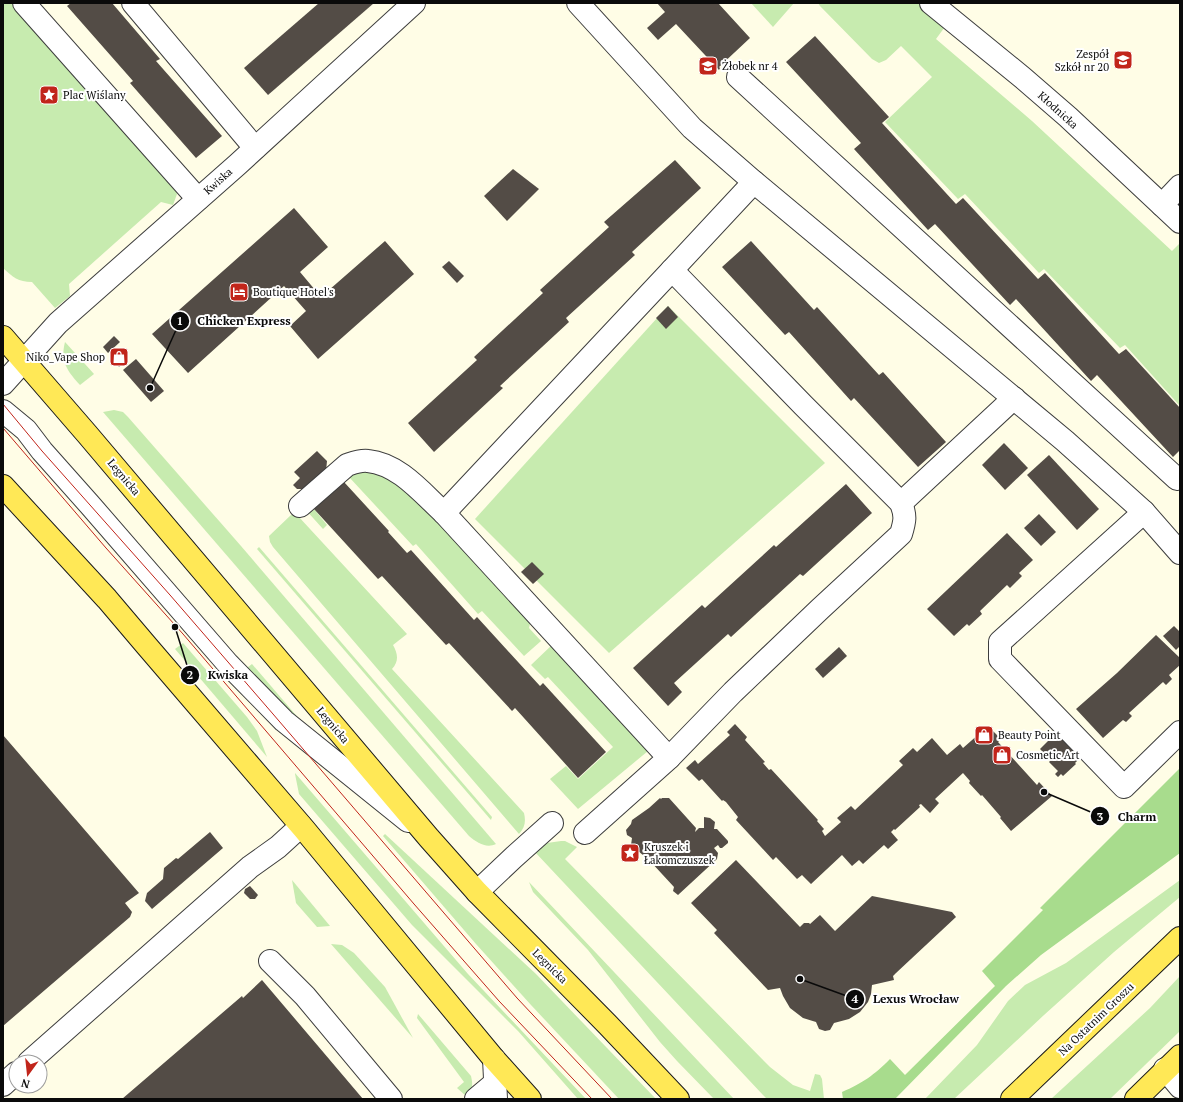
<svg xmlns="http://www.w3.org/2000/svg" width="1183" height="1102" font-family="'PT Serif',serif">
	<rect width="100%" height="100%" fill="#fffde6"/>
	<g fill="#c7ebaf">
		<path d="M3 3H11L174 185 177 194 173 205 161 202 69 284 70 296 55 308 32 282C18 282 13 277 3 268Z"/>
		<path d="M751 3H794L773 27Z"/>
		<path d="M818 3H920L947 24 936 39 1032 121 1172 251 1180 243V406L1125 345 1120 348 1044 269 1039 273 965 194 958 199 885 122 932 77 901 46 886 60 879 63 872 59 820 6Z"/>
		<path d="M668 306 825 463 609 653 475 519Z"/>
		<path d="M65 342 94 374 80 385C67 371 60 361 65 342Z"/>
		<path d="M114 410 123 412 128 417 241 546 496 844C486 849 476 842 469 836L103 412Z"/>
		<path d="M351 469 398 475 531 619 529 628 541 641 524 656 482 611 478 614 416 544 413 546 349 477 314 509 327 525 323 529 305 509Z"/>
		<path d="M291 515 298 516 407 634 393 645C398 654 399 661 392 669L524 813C526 822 525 827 519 834L273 547 270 542 269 536Z"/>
		<path d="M259 547 492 817 491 820 257 549Z"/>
		<path d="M183 643 247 717 257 731 267 757 175 649Z"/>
		<path d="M553 644 648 751 578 809 550 779 566 766 578 779 613 747 548 677 545 679 531 665Z"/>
		<path d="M252 664 301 721 300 723 243 671Z"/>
		<path d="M295 773 468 974 586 1099H578L518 1031 412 925 299 794 295 774Z"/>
		<path d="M385 834 536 974 656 1099H619L531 1005 476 944 383 836Z"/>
		<path d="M561 841H565L577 847 565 859 770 1067 793 1085 810 1091 815 1074 820 1075 822 1079 824 1099H767L763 1095 534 851 547 843Z"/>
		<path d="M292 880 330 926 317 927 296 903Z"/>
		<path d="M1180 880V897L1114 952 1044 1015 954 1099H925L977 1045 1008 1001 1025 985 1066 963Z"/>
		<path d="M529 882 734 1099H714L677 1061 660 1042 588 950 533 892Z"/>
		<path d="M331 944 342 945 354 953 385 987 413 1038Z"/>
		<path d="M1180 976V1031L1110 1099H1051L1150 1008Z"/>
		<path d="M418 1014 471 1076C473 1085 473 1089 466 1096L457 1088 464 1082 417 1018Z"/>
	</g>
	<path fill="#a8dc8d" d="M1180 768V853L1041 955 1006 986 895 1099H843L842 1092C863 1083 874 1075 890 1059L905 1075 995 986 982 971 1043 910 1040 908Z"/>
	<g fill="#534c46">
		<path d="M71 3H112L160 59 156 61 222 136 196 158 130 83 133 81 67 6Z"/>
		<path d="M319 3H374L268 95 244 68Z"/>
		<path d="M657 3H718L750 38 719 67 720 68 719 70 676 24 658 40 647 28 665 12Z"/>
		<path d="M815 36 889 117 882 123 956 204 963 198 1038 279 1045 273 1119 354 1126 349 1180 408V450L1173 457 1097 375 1091 381 1016 299 1010 305 935 224 928 230 854 149 861 143 786 62Z"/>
		<path d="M675 160 701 188 632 252 635 255 566 318 569 322 500 386 503 388 434 452 408 423 477 360 474 357 543 293 540 290 609 227 604 222Z"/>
		<path d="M513 169 539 189 507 221 484 196Z"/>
		<path d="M294 208 328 247 300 272 321 297 385 241 414 274 318 359 290 326 306 311 284 286 188 373 152 334Z"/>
		<path d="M751 241 814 310 817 307 879 375 883 372 946 442 918 467 854 398 851 401 789 332 785 335 722 267Z"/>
		<path d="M449 261 464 276 457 283 442 267Z"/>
		<path d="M668 306 678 317 666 329 656 318Z"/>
		<path d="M114 336 120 342 108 353 103 347Z"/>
		<path d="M118 349 127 361 119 367 110 356Z"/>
		<path d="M136 359 164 391 151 402 123 370Z"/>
		<path d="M1004 443 1028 468 1005 490 982 465Z"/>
		<path d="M317 451 327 461 326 471 307 489H297L293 485 300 478 294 472Z"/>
		<path d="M1049 455 1099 509 1077 530 1027 475Z"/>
		<path d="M344 482 389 531 388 532 407 553 411 550 474 620 477 617 540 686 543 683 606 752 578 778 515 708 512 711 449 643 446 645 382 576 378 579 314 509Z"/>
		<path d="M846 484 872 513 803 576 800 574 731 637 728 634 674 683 682 692 668 706 633 668 702 605 705 608 774 545 776 547Z"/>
		<path d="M1039 514 1056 532 1041 546 1024 528Z"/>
		<path d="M1007 533 1033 560 1019 573 1022 576 1010 588 1007 585 980 611 982 614 969 626 967 624 954 636 927 609Z"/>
		<path d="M532 562 544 574 533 584 521 572Z"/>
		<path d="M1174 626 1180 632V646L1176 650 1163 636Z"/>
		<path d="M1156 635 1180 658V665L1169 675 1172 679 1166 685 1163 682 1129 713 1132 716 1126 722 1123 720 1103 738 1076 709 1117 673Z"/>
		<path d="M839 647 847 656 823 678 815 669Z"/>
		<path d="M735 724 747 737 745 740 765 762 763 763 769 770 771 769 818 820 817 821 824 829 822 831 825 836 841 822 837 818 851 806 855 810 903 765 899 761 913 748 917 752 932 738 947 755 960 744 963 748 988 726 1001 739 998 742 1037 785 1039 782 1052 796 1011 831 1000 818 1001 817 982 795 981 796 969 783 970 781 963 773 935 799 939 803 930 813 921 804 919 805 920 807 895 830 894 829 891 832 898 840 888 849 884 845 863 864 859 860 852 866 842 855 811 884 802 875 797 879 776 857 773 860 736 820 738 817 726 802 723 800 722 801 702 779 699 781 686 768 695 760 698 764 730 735 727 732Z"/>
		<path d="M1056 733 1080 758 1075 763 1076 764 1063 776 1061 774 1058 777 1055 774 1058 771 1049 762 1051 760 1040 749Z"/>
		<path d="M3 735 139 893 125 903 132 912 130 917 3 1026Z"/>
		<path d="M660 798 661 799 662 798H669L696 828 695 832 699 828H704V817L710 818 715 822 714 829H717L728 841V843L722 848H720L718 845 714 848 718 853 717 859 678 895 673 891 674 887 650 861 631 845 632 838 627 835 626 830 631 824 632 820 649 808Z"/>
		<path d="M210 832 223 848 152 909 145 901 147 893 163 879 164 868 176 858 178 859Z"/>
		<path d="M736 860 800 927 804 923H809L810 924 820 915 835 931 872 896 952 912 956 917 896 973 893 976 894 980 872 985 871 994 868 1002 860 1012 849 1019 834 1023 830 1030 825 1031 819 1029 816 1022 803 1018 790 1008 783 996 780 988 768 990 714 933 717 930 691 903Z"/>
		<path d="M250 886 258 895 255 899H250L244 893 245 889Z"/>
		<path d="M262 980 363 1099H122L242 996 243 998Z"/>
	</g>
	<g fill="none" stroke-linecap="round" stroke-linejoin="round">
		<defs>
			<g id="minor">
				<path d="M24 3 198 199"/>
				<path d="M133 3 255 148"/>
				<path d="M578 3 692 128 754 182 1065 441 1144 512 1180 553"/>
				<path d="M931 3 1023 78 1068 117 1180 222"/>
				<path d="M738 77 1177 479"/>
				<path d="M1162 205 1180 186"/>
				<path d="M3 384 58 323 237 165 414 3"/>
				<path d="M3 411 26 430 42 451 90 505 228 664 284 721 408 821"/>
				<path d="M901 503 1014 398"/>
				<path d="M300 506 347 465C353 463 360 460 368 461 399 464 422 493 444 513"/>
				<path d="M1144 512 1000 642V659L1124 787 1180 732"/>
				<path d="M669 758 444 513 672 270 754 182"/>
				<path d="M585 833 669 758 733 692 820 609 901 534C905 521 906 516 901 503L803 405 672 270"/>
				<path d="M477 892 514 857 552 823"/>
				<path d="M270 961 305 996 391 1099"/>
				<path d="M494 1059 496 1099"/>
				<path d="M29 1062 250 867 278 847 301 826"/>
				<path d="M1165 1069 1180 1087"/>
				<path d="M3 1085 16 1073"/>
				<path d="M476 1099 495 1083"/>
			</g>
			<g id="major">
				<path d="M3 337 87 434 429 838 477 892 608 1025 678 1099"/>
				<path d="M3 486 107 599 146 645 304 829 494 1059 530 1099"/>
				<path d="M1012 1099 1180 938"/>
				<path d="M1136 1099 1180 1056"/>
			</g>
		</defs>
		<use href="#minor" stroke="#3d3d3d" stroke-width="24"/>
		<use href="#major" stroke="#1b1b1b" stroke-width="24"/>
		<use href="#minor" stroke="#fff" stroke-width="22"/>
		<use href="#major" stroke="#ffe856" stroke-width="22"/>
		<g stroke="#c1251b" stroke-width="1">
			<path d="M3 404 42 451 170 595 273 714 517 998 612 1099"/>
			<path d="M3 428 106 548 183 634 414 904 499 1001 592 1099"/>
		</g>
	</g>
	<defs>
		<symbol id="school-square" viewBox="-11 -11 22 22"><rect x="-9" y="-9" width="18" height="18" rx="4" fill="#c1251b" stroke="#fff"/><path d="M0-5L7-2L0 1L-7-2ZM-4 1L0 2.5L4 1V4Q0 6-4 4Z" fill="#fff"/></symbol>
		<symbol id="sight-square" viewBox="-11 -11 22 22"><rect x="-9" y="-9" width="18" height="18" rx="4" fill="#c1251b" stroke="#fff"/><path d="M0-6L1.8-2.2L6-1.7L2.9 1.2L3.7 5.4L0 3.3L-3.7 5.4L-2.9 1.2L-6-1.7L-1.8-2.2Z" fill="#fff"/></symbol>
		<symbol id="hotel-square" viewBox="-11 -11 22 22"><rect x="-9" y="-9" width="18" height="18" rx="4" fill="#c1251b" stroke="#fff"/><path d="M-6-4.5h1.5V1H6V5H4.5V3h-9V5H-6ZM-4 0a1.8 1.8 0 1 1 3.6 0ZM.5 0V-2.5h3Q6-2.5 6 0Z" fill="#fff"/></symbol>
		<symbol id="shop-square" viewBox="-11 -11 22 22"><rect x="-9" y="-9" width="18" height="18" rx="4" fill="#c1251b" stroke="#fff"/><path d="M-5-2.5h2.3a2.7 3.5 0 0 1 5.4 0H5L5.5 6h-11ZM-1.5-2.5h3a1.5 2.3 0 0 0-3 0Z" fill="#fff"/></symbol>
	</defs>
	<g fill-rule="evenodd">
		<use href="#school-square" x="1112" y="49" width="22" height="22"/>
		<use href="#school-square" x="697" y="55" width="22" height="22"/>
		<use href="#sight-square" x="38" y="84" width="22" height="22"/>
		<use href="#hotel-square" x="228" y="281" width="22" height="22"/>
		<use href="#shop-square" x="108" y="346" width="22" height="22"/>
		<use href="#shop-square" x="973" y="724" width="22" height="22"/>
		<use href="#shop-square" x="991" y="744" width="22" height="22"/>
		<use href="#sight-square" x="619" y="842" width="22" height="22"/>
	</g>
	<g text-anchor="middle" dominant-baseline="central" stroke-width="4" stroke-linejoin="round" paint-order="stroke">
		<g font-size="11" fill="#0a0a0a" stroke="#fff" text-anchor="start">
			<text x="1109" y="54" text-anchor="end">Zespół<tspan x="1109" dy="13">Szkół nr 20</tspan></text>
			<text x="722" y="66">Żłobek nr 4</text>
			<text x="63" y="95">Plac Wiślany</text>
			<text x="253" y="292">Boutique Hotel's</text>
			<text x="105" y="357" text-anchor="end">Niko_Vape Shop</text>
			<text x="998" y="735">Beauty Point</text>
			<text x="1016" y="755">Cosmetic Art</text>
			<text x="644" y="847">Kruszek i<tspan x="644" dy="13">Łakomczuszek</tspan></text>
		</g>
		<g font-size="11" fill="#0a0a0a" stroke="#fff">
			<text transform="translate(1058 110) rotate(42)">Kłodnicka</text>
			<text transform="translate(218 181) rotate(-42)">Kwiska</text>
			<text transform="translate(124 477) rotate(50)">Legnicka</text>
			<text transform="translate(333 725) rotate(50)">Legnicka</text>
			<text transform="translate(550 966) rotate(45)">Legnicka</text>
			<text transform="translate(1096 1019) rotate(-44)">Na Ostatnim Groszu</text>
		</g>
	</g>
	<path fill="none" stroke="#0a0a0a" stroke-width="1.5" d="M150 388L180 321M175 627L190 675M1044 792L1100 816M800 979L855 999"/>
	<g fill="#0a0a0a" stroke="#fff" stroke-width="1.5">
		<circle cx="150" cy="388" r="4"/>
		<circle cx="175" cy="627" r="4"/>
		<circle cx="1044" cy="792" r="4"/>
		<circle cx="800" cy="979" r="4"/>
		<circle cx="180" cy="321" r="10"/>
		<circle cx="190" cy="675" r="10"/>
		<circle cx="1100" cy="816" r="10"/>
		<circle cx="855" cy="999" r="10"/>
	</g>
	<g font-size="12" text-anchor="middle" font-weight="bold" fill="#fff">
		<text x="180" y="325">1</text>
		<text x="190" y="679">2</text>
		<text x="1100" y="821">3</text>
		<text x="855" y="1003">4</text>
	</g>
	<g font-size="12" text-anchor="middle" font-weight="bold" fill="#0a0a0a" stroke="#fff" stroke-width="4" stroke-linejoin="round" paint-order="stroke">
		<text x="244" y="325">Chicken Express</text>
		<text x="228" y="679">Kwiska</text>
		<text x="1137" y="821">Charm</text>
		<text x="916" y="1003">Lexus Wrocław</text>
	</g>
	<rect width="1183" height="1102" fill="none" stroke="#0a0a0a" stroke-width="8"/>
	<g transform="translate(28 1074) rotate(195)"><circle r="19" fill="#ffffff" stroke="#9d9d9d"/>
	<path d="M0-3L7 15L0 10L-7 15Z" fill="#c1251b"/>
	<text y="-6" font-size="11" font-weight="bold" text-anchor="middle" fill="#0a0a0a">N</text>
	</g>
</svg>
